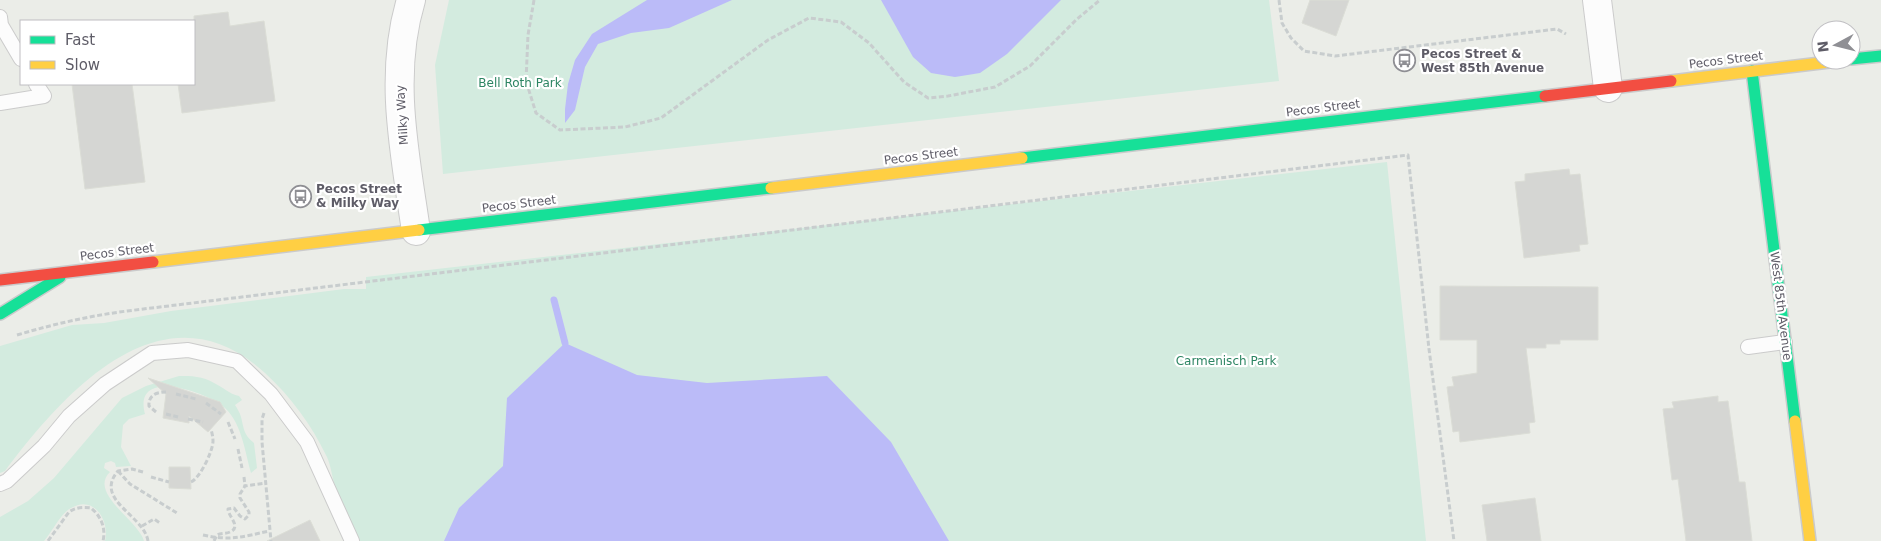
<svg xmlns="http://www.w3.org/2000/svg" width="1881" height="541" font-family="'DejaVu Sans',sans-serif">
	<rect width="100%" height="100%" fill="#ebede8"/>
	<g fill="#d3ebdf">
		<path d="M449 0H1269L1279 81 443 174 435 65Z"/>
		<path d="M1387 162 1426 541H350C345 523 340 505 335 486 332 477 331 466 327 457 311 424 291 397 265 373 164 280 65 391 5 471L0 473V346L72 325 104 323 171 311 344 289H366V277Z"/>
		<path d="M179 376C191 376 203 376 214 383 223 387 229 394 239 396L242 400 235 405C237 408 240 413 241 417 244 428 243 434 254 443L257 468 251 473C245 452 242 425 226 409 209 392 132 366 145 414L129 419 123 425 121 447 131 466 116 467 115 463 111 461 105 463 104 468 110 472C88 493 139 521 144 541H105C110 521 94 494 71 508 61 513 52 532 44 541H0V517L28 501 54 478 122 398 146 386Z"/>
	</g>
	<g fill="#bbbbf8">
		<path d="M647 0H732L669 28 631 33 598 44 585 67 575 110 565 123V109L568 84 575 60 592 34Z"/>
		<path d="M881 0H1061L1007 54 980 73 955 77 931 73 913 57Z"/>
		<path d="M565 343 637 375 707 383 827 376 891 442 949 541H444L459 508 503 466 507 398Z"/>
	</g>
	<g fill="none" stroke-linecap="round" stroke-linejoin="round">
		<path stroke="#bbbbf8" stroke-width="7" d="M554 300 565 343"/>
	</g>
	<g fill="#d5d6d3" stroke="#dbddd6">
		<path d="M1310 0H1349L1336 36 1302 23Z"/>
		<path d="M228 12 230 26 264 21 275 101 182 113 178 84H194V16Z"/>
		<path d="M72 84H132L145 182 85 189Z"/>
		<path d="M1569 169 1570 175 1580 174 1588 244 1579 245 1580 251 1524 258 1515 182 1525 181V174Z"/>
		<path d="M1440 286 1598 287V340H1560V344H1546V348H1526L1535 422 1529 423 1530 433 1460 442 1459 431 1453 432 1447 387 1454 386 1452 377 1477 373V340H1440Z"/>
		<path d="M148 378 220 402 226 412 208 432 189 416V423L163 418 166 394Z"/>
		<path d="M1718 396V402L1728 401 1739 482H1745L1752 541H1686L1678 479 1672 480 1663 409 1674 408 1672 402Z"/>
		<path d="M169 467H190L191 489 169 488Z"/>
		<path d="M1535 498 1541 541H1487L1482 505Z"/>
		<path d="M310 520 320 541H267Z"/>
	</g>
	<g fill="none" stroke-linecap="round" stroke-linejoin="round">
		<defs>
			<g id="lane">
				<path d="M0 17 1 25 21 59"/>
				<path d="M0 103 44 96 36 84"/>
				<path d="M1748 347 1785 342"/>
				<path d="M0 484 7 481 44 446 69 416 105 384 152 353 188 350 237 361 271 394 307 442 352 541"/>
			</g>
			<g id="street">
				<path d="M411 0C388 76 405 154 416 231"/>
				<path d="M1597 0 1608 88"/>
			</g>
			<g id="fast">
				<path d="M1851 59 1881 56"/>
				<path d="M1752 71 1795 421"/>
				<path d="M1022 158 1545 96"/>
				<path d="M419 230 771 188"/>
				<path d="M0 314 60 277"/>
			</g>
			<g id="slow">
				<path d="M1671 81 1846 60"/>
				<path d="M771 188 1022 158"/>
				<path d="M153 262 419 230"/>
				<path d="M1795 421 1810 541"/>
			</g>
			<g id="jam">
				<path d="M1545 96 1671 81"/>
				<path d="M0 280 153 262"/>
			</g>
		</defs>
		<use href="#lane" stroke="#cbcbcb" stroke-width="16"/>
		<use href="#street" stroke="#cbcbcb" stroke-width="30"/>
		<use href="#fast" stroke="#cacacb" stroke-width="14"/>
		<use href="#slow" stroke="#cacacb" stroke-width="14"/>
		<use href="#jam" stroke="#cacacb" stroke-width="14"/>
		<g stroke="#c8cdce" stroke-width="3" stroke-dasharray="5 2.5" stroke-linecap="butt">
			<path d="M534 0 528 35 526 81 536 113 560 130 625 127 661 118 768 40 809 18 841 22 869 43 904 82 928 98 948 96 995 87 1030 66 1077 19 1100 0"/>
			<path d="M1279 0 1282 23 1291 38 1304 51 1335 56 1557 29 1566 34"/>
			<path d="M17 335C54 324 89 316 127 311L1408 155 1429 349 1454 541"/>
			<path d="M176 394 196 399"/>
			<path d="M206 403 221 414"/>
			<path d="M156 412 149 406C148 395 157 392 166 392"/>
			<path d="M264 413 262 419V442L271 541"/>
			<path d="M166 414 178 417"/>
			<path d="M188 419 203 422"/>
			<path d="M228 422 235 439"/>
			<path d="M238 449 242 468"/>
			<path d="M118 471 130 484 177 513"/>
			<path d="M143 472 132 469 118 471C93 500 144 515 148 541"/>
			<path d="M151 477 169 482"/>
			<path d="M244 477 245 486"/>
			<path d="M191 482C200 478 213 451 213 441 213 437 212 433 211 429"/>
			<path d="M142 526 154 519 160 523"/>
			<path d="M203 535C231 541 242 537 269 531"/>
			<path d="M48 541 69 512C76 507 83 507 91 508 101 516 106 528 103 541"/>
			<path d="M214 541 217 535C221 533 226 534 230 532 242 527 228 516 228 509L234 508 240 516 245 519 249 515V512L240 498V494L245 486 266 483"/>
		</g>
		<use href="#lane" stroke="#fcfcfc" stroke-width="14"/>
		<use href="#street" stroke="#fcfcfc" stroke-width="28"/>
		<use href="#fast" stroke="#16e098" stroke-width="11"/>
		<use href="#slow" stroke="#ffcf43" stroke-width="11"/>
		<use href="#jam" stroke="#f24e42" stroke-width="11"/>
	</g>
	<defs>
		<symbol id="bus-ring" viewBox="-11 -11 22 22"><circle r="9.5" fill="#fff" stroke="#8f8f94" stroke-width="1.5"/><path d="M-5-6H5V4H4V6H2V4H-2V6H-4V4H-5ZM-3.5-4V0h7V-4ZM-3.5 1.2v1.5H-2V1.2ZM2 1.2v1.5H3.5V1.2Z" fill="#8f8f94"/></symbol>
	</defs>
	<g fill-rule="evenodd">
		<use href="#bus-ring" x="1392" y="48" width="25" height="25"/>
		<use href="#bus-ring" x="288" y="184" width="25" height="25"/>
	</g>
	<g text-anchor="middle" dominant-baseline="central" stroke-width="4.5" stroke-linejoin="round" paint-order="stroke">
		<g font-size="12" font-weight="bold" fill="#5e5c67" stroke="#fff" text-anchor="start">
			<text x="1421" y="54">Pecos Street &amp;<tspan x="1421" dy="14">West 85th Avenue</tspan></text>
			<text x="316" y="189">Pecos Street<tspan x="316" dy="14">&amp; Milky Way</tspan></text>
		</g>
		<g font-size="12" fill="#5e5c67" stroke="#fff">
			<text transform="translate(1726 60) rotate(-7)">Pecos Street</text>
			<text transform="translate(1323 108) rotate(-7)">Pecos Street</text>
			<text transform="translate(402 115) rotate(-94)">Milky Way</text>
			<text transform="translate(921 156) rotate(-7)">Pecos Street</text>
			<text transform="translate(519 204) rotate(-7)">Pecos Street</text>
			<text transform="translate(117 252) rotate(-7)">Pecos Street</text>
			<text transform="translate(1781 306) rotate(83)">West 85th Avenue</text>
		</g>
		<g font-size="12" fill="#2d8563" stroke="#fff">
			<text x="520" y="83">Bell Roth Park</text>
			<text x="1226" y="361">Carmenisch Park</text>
		</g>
	</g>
	<rect x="20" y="20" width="175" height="65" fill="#ffffff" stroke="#bfbec2"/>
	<rect x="30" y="36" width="25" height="8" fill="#16e098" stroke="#bfbec2"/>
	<text x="65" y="45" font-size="15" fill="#5e5c67">Fast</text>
	<rect x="30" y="61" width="25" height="8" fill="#ffcf43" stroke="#bfbec2"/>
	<text x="65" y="70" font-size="15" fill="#5e5c67">Slow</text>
	<g transform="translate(1836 45) rotate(263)"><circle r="24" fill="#ffffff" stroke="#bfbec2"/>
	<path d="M0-4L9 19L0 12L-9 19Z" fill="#8f8f94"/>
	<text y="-8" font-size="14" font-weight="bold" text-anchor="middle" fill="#5e5c67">N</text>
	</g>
</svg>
